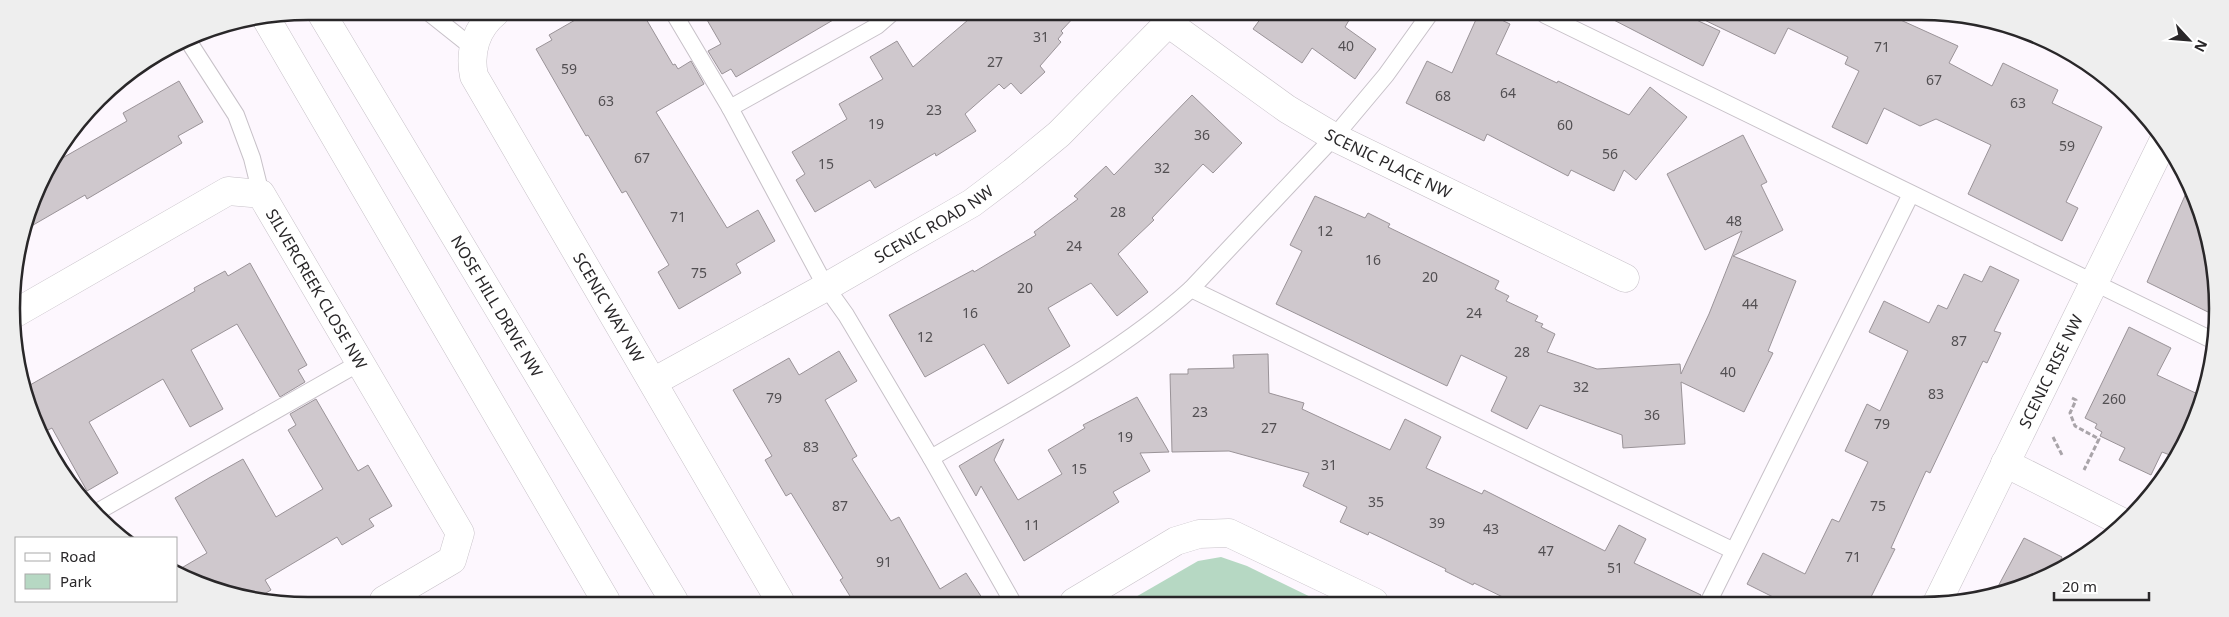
<svg xmlns="http://www.w3.org/2000/svg" width="2229" height="617" font-family="'Noto Sans',sans-serif">
	<rect width="100%" height="100%" fill="#fdf7fe"/>
	<path fill="#b6d8c3" d="M1221 557 1247 566 1321 602H1127L1198 561Z"/>
	<g fill="#cfc8cd" stroke="#9a9398">
		<path d="M589 12H642L673 65 675 64 678 69 691 61 704 84 656 112 727 228 758 210 775 241 736 264 741 273 679 309 658 272 669 265 626 191 622 193 588 135 586 136 536 49 552 40 549 35Z"/>
		<path d="M703 13H845L736 77 731 69 722 74 708 51 721 44Z"/>
		<path d="M975 14H1077L1061 31 1063 33 1058 39 1061 42 1040 66 1045 72 1021 94 1011 83 1004 89 999 84 965 114 976 131 936 156 935 153 875 188 870 180 815 212 796 180 805 174 792 152 847 119 839 104 883 79 870 57 897 41 913 67Z"/>
		<path d="M1264 14 1352 15 1345 27 1376 49 1355 79 1312 48 1302 63 1253 29Z"/>
		<path d="M1478 15H1491L1510 24 1496 54 1557 83 1558 81 1629 115 1650 87 1687 117 1636 180 1624 170 1614 191 1571 170 1568 176 1487 134 1484 141 1406 103 1427 61 1452 73Z"/>
		<path d="M1606 16H1688L1720 31 1703 66Z"/>
		<path d="M1696 16 1894 17 1958 46 1949 63 1992 86 2003 63 2058 90 2052 103 2102 127 2066 202 2078 208 2062 241 1968 194 1991 145 1936 119 1920 126 1884 108 1867 144 1832 127 1859 71 1845 64 1848 57 1788 28 1775 54Z"/>
		<path d="M179 81 203 122 178 136 182 143 87 199 85 195 28 228 42 177 52 164 127 121 123 113Z"/>
		<path d="M1192 95 1242 143 1213 173 1203 164 1152 218 1154 220 1118 254 1148 292 1117 316 1091 283 1048 308 1070 346 1008 384 984 344 925 377 889 315 973 270 974 272 1036 235 1034 232 1078 199 1074 196 1106 166 1114 175Z"/>
		<path d="M1743 135 1767 182 1761 185 1783 230 1733 256 1796 281 1768 351 1773 353 1744 412 1681 382 1685 444 1623 448 1622 435 1540 405 1527 429 1491 411 1507 377 1461 355 1447 386 1276 304 1302 251 1290 245 1315 196 1365 218 1368 213 1390 224 1388 227 1499 281 1495 289 1509 296 1506 301 1538 316 1535 321 1543 324 1541 327 1555 334 1547 352 1597 369 1680 364 1681 374 1709 314 1742 231 1705 250 1667 174Z"/>
		<path d="M2187 191 2212 250V314L2147 282Z"/>
		<path d="M250 263 307 365 298 370 305 382 280 397 237 324 191 350 223 409 190 427 163 379 89 422 118 473 87 491 52 428 44 432 23 389 195 291 194 288 225 271 228 276Z"/>
		<path d="M1990 266 2019 280 1994 331 2001 333 1987 363 1983 361 1930 473 1926 471 1891 548 1895 549 1868 603H1785L1747 584 1763 553 1805 574 1832 519 1839 522 1868 462 1845 451 1867 404 1880 411 1908 351 1869 332 1884 301 1929 323 1938 305 1947 309 1964 274 1982 282Z"/>
		<path d="M2129 327 2171 348 2157 375 2202 396 2187 440 2175 457 2162 452 2151 475 2119 460 2125 448 2100 436 2102 432 2095 428 2097 424 2085 418Z"/>
		<path d="M839 351 857 381 825 400 857 456 852 459 891 521 899 517 940 589 966 573 984 601H853L840 580 843 578 791 493 786 496 765 460 772 456 733 390 789 358 799 375Z"/>
		<path d="M1268 354 1269 393 1304 403 1302 409 1390 450 1405 419 1441 437 1426 468 1482 494 1484 490 1605 551 1619 525 1646 539 1634 563 1701 595 1698 603 1513 602 1474 583 1473 585 1445 571 1446 569 1386 540 1369 532 1368 535 1340 522 1347 507 1303 486 1309 473 1229 451 1172 452 1170 374H1188V369L1234 368 1233 355Z"/>
		<path d="M1137 397 1169 452 1140 453 1150 471 1113 492 1119 502 1024 561 981 486 976 496 959 466 1004 439 994 460 1018 500 1062 474 1048 450 1085 428 1083 425Z"/>
		<path d="M316 399 358 471 368 465 392 506 369 519 374 526 342 545 337 537 265 580 271 590 254 600 178 570 207 553 175 498 209 478 243 459 276 517 323 489 288 430 296 425 290 414Z"/>
		<path d="M2024 538 2062 557 2054 574 1995 592Z"/>
	</g>
	<g fill="none" stroke-linecap="round" stroke-linejoin="round">
		<defs>
			<g id="service">
				<path d="M428 12 472 47"/>
				<path d="M673 12 730 108 826 287 846 315 931 458 1012 601"/>
				<path d="M1545 15 2212 340"/>
				<path d="M187 39 236 115 252 158 261 194"/>
				<path d="M730 108 877 26 892 13"/>
				<path d="M1191 289 1732 550"/>
				<path d="M931 458C1018 407 1116 357 1191 289L1334 137 1386 75 1429 15"/>
				<path d="M97 512 361 362"/>
				<path d="M1708 603 1911 194"/>
			</g>
			<g id="minor">
				<path id="s1" d="M496 12C476 28 469 52 474 76L780 601"/>
				<path id="s2" d="M1168 23 1287 109 1334 137 1625 278"/>
				<path id="s3" d="M14 314 228 191 261 194 460 533 452 560 384 600"/>
				<path id="s4" d="M653 382 826 287 972 203 1013 172 1059 134 1177 14"/>
				<path d="M2005 463 2124 523"/>
				<path d="M1074 602 1176 541 1199 534 1229 533 1374 602"/>
				<path id="s5" d="M1937 603 2164 140"/>
			</g>
			<g id="secondary">
				<path id="s6" d="M320 11 674 601"/>
				<path d="M267 20 606 601"/>
			</g>
		</defs>
		<use href="#service" stroke="#c7c1c8" stroke-width="18"/>
		<use href="#minor" stroke="#c7c1c8" stroke-width="29"/>
		<use href="#secondary" stroke="#c7c1c8" stroke-width="29"/>
		<g stroke="#a9a4a9" stroke-width="3" stroke-dasharray="5 2.5" stroke-linecap="butt">
			<path d="M2072 398 2076 400 2070 413 2075 426 2099 439 2084 470"/>
			<path d="M2053 437 2063 457"/>
		</g>
		<use href="#service" stroke="#fff" stroke-width="16"/>
		<use href="#minor" stroke="#fff" stroke-width="28"/>
		<use href="#secondary" stroke="#fff" stroke-width="28"/>
	</g>
	<g text-anchor="middle" dominant-baseline="central" stroke-width="4" stroke-linejoin="round" paint-order="stroke">
		<g font-size="14" fill="#524f52">
			<text x="1041" y="36">31</text>
			<text x="1346" y="45">40</text>
			<text x="1882" y="46">71</text>
			<text x="995" y="61">27</text>
			<text x="569" y="68">59</text>
			<text x="1934" y="79">67</text>
			<text x="1508" y="92">64</text>
			<text x="1443" y="95">68</text>
			<text x="606" y="100">63</text>
			<text x="2018" y="102">63</text>
			<text x="934" y="109">23</text>
			<text x="876" y="123">19</text>
			<text x="1565" y="124">60</text>
			<text x="1202" y="134">36</text>
			<text x="2067" y="145">59</text>
			<text x="1610" y="153">56</text>
			<text x="642" y="157">67</text>
			<text x="826" y="163">15</text>
			<text x="1162" y="167">32</text>
			<text x="1118" y="211">28</text>
			<text x="678" y="216">71</text>
			<text x="1734" y="220">48</text>
			<text x="1325" y="230">12</text>
			<text x="1074" y="245">24</text>
			<text x="1373" y="259">16</text>
			<text x="699" y="272">75</text>
			<text x="1430" y="276">20</text>
			<text x="1025" y="287">20</text>
			<text x="1750" y="303">44</text>
			<text x="970" y="312">16</text>
			<text x="1474" y="312">24</text>
			<text x="925" y="336">12</text>
			<text x="1959" y="340">87</text>
			<text x="1522" y="351">28</text>
			<text x="1728" y="371">40</text>
			<text x="1581" y="386">32</text>
			<text x="1936" y="393">83</text>
			<text x="774" y="397">79</text>
			<text x="2114" y="398">260</text>
			<text x="1200" y="411">23</text>
			<text x="1652" y="414">36</text>
			<text x="1882" y="423">79</text>
			<text x="1269" y="427">27</text>
			<text x="1125" y="436">19</text>
			<text x="811" y="446">83</text>
			<text x="1329" y="464">31</text>
			<text x="1079" y="468">15</text>
			<text x="1376" y="501">35</text>
			<text x="840" y="505">87</text>
			<text x="1878" y="505">75</text>
			<text x="1437" y="522">39</text>
			<text x="1032" y="524">11</text>
			<text x="1491" y="528">43</text>
			<text x="1546" y="550">47</text>
			<text x="1853" y="556">71</text>
			<text x="884" y="561">91</text>
			<text x="1615" y="567">51</text>
		</g>
		<g font-size="16" fill="#292729" stroke="#fff">
			<text stroke="none"><textPath href="#s2" startOffset="262">SCENIC PLACE NW</textPath></text>
			<text stroke="none"><textPath href="#s4" startOffset="322">SCENIC ROAD NW</textPath></text>
			<text stroke="none"><textPath href="#s3" startOffset="390">SILVERCREEK CLOSE NW</textPath></text>
			<text stroke="none"><textPath href="#s6" startOffset="344">NOSE HILL DRIVE NW</textPath></text>
			<text stroke="none"><textPath href="#s1" startOffset="339">SCENIC WAY NW</textPath></text>
			<text stroke="none"><textPath href="#s5" startOffset="258">SCENIC RISE NW</textPath></text>
		</g>
	</g>
	<path d="M0 0H2229V617H0ZM308 20H1921A288 288 0 0 1 2209 308V309A288 288 0 0 1 1921 597H308A288 288 0 0 1 20 309V308A288 288 0 0 1 308 20Z" fill="#eee" fill-rule="evenodd"/>
	<path fill="none" stroke="#292729" stroke-width="2.5" d="M308 20H1921A288 288 0 0 1 2209 308V309A288 288 0 0 1 1921 597H308A288 288 0 0 1 20 309V308A288 288 0 0 1 308 20Z"/>
	<rect x="15" y="537" width="162" height="65" fill="#ffffff" stroke="#a9a9a9"/>
	<rect x="25" y="553" width="25" height="8" fill="#ffffff" stroke="#a9a9a9"/>
	<text x="60" y="562" font-size="15" fill="#292729">Road</text>
	<rect x="25" y="574" width="25" height="15" fill="#b6d8c3" stroke="#a9a9a9"/>
	<text x="60" y="587" font-size="15" fill="#292729">Park</text>
	<g transform="translate(2189 40) rotate(116)" stroke="#ffffff" stroke-width="4" paint-order="stroke">
	<path d="M0-4L9 19L0 12L-9 19Z" fill="#292729"/>
	<text y="-8" font-size="14" font-weight="bold" text-anchor="middle" fill="#292729">N</text>
	</g>
	<path d="M2054 592v8h95v-8" fill="none" stroke="#292729" stroke-width="2.5"/>
	<text x="2062" y="592" font-size="15" fill="#292729" stroke="#ffffff" stroke-width="4" paint-order="stroke">20 m</text>
</svg>
